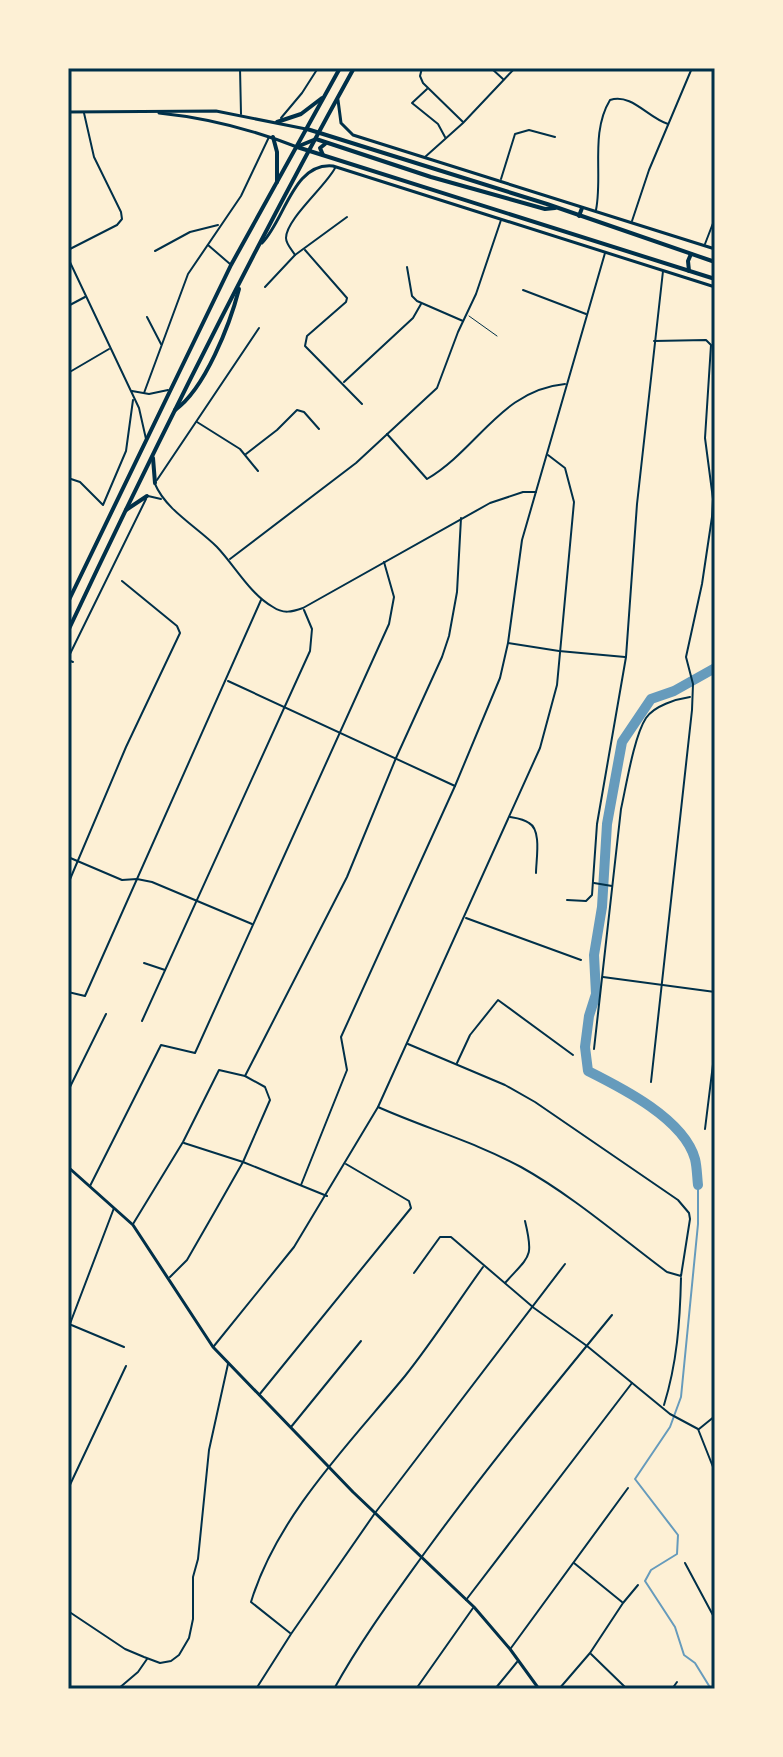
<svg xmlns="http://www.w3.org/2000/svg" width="783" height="1757" font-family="Figtree,sans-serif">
	<rect width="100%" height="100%" fill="#fdf0d5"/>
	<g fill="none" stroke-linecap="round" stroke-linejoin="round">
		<path stroke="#669bbc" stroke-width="2" d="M698 1185V1224L681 1397 670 1427 635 1479 678 1535 677 1554 651 1570 645 1581 675 1627 684 1655 695 1663 711 1689"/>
		<path stroke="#669bbc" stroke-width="10" d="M698 1185C697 1176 697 1167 695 1159 684 1119 622 1088 588 1071L585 1047 589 1016 596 994 594 955 602 907 607 824 622 742 651 699 674 691 715 668"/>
		<path stroke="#003049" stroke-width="1" d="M469 316 497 336"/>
		<path stroke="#003049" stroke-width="2" d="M68 660 73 662"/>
		<g stroke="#003049" stroke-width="2">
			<path d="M240 68 241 114"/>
			<path d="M422 68 420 76 423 83 463 122"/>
			<path d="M491 68 503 79"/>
			<path d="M427 89 412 103 438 124 445 137"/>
			<path d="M281 118 302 93 318 68"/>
			<path d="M425 157 463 123 515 68"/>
			<path d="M501 179 515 134 529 130 555 137"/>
			<path d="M596 210C603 175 590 133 610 100 632 93 648 118 668 124"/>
			<path d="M632 221 649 170 692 68"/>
			<path d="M705 244 715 218"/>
			<path d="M208 245 230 264"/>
			<path d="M68 250 117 225 122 219 121 212 94 157 84 113"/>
			<path d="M305 250 347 298 346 302 307 336 305 346 362 404"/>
			<path d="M155 251 190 232 218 225"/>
			<path d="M295 255C292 250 286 244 286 238 286 219 326 186 335 168"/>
			<path d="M68 258 139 408 146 439"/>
			<path d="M407 267 412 296 417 301 463 321"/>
			<path d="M265 287 295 255 347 217"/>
			<path d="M523 290 586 314"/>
			<path d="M68 306 85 297"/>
			<path d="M147 317 161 344"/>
			<path d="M68 373 109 349"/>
			<path d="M344 382 413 318 421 304"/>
			<path d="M132 391 149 394 168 390"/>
			<path d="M144 393 188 274 241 196 269 137"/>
			<path d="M197 422 240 449 258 471"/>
			<path d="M387 434 427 479C478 449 501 390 565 384"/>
			<path d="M246 454 277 430 297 410 304 412 319 429"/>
			<path d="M68 478 80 482 103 505 126 451 133 400"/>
			<path d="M157 480 259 328"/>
			<path d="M155 484C166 510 197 527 217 547 235 566 250 594 273 607 283 614 292 612 303 608L490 503 523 492H536"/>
			<path d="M148 496 161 499"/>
			<path d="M230 559 356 463 437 388 458 332 476 294 501 220"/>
			<path d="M508 643 559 651 625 657"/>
			<path d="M68 658 146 499"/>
			<path d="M228 681 455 786"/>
			<path d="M510 817C516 818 524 819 529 823 542 830 536 860 536 873"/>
			<path d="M68 857 122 880 137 879 152 882 252 924"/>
			<path d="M594 883 612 886"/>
			<path d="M68 884 126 747 180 633 177 626 122 581"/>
			<path d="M567 900 586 901 592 895 597 824 626 657 637 504 663 271"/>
			<path d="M466 918 581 960"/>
			<path d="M144 963 165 970"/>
			<path d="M603 977 715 992"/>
			<path d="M68 992 85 996 261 600"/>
			<path d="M142 1021 310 651 312 629 304 610"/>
			<path d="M594 1049 621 809C626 787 634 736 646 718 654 706 676 699 690 697"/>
			<path d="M457 1063 470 1035 498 1000 573 1055"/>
			<path d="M245 1076 347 877 396 758 442 657 449 636 457 592 461 518"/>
			<path d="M651 1082 692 710 693 684 686 657 702 584 712 517 713 499 705 438 711 345 706 340 654 341"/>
			<path d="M68 1091 106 1014"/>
			<path d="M378 1107C425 1128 475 1142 521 1167 573 1196 620 1237 667 1272L681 1276 690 1219 689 1213 678 1200 535 1102 505 1085 408 1044"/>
			<path d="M705 1129 715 1048"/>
			<path d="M184 1143 243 1162 327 1196"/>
			<path d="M301 1185 347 1070 341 1037 455 786 500 678 508 643 522 540 605 253"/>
			<path d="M90 1186 161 1045 195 1053 389 624 394 597 384 562"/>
			<path d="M133 1224 183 1142 219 1070 245 1076 265 1087 270 1100 243 1162 214 1213 187 1260 170 1277"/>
			<path d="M414 1273 440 1237H451L534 1308 587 1346 670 1414 698 1429 715 1472"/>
			<path d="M505 1283C530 1255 534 1258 525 1221"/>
			<path d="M69 1324 124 1347"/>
			<path d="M68 1329 114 1208"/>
			<path d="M214 1346 294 1247 378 1107 540 748 557 685 574 502 565 468 548 455"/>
			<path d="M259 1395 411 1208 409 1201 346 1164"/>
			<path d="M664 1405C677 1363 680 1322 681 1278"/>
			<path d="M291 1427 361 1341"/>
			<path d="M699 1429 715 1416"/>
			<path d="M68 1489 126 1366"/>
			<path d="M574 1563 622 1602"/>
			<path d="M685 1563 715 1619"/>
			<path d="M466 1600 632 1383"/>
			<path d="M68 1607V1611L125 1649 144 1657 160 1663 171 1661 179 1655 189 1638 193 1619V1577L198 1559 209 1450 228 1364"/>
			<path d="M290 1633 251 1602C277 1516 349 1444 405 1376 433 1341 457 1303 483 1267"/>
			<path d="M511 1648 628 1488"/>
			<path d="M591 1654 627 1689"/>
			<path d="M118 1689 138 1672 147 1659"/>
			<path d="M256 1689 291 1634 375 1513 565 1264"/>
			<path d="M334 1689C361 1640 393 1597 426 1551 485 1470 548 1393 612 1315"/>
			<path d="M416 1689 473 1608"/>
			<path d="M495 1689 517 1662"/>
			<path d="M559 1689 590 1653 623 1603 638 1585"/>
			<path d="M672 1689 677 1682"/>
		</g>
		<g stroke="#003049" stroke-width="3">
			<path d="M338 100 341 123 353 135 715 249"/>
			<path d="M262 243C285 220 293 162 333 166L715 287"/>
		</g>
		<g stroke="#003049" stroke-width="3">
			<path d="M68 112 216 111 306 129"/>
			<path d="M159 113C208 118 251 129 297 147"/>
			<path d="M68 1167 133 1225 213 1347 353 1492 474 1607 510 1649 539 1689"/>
		</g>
		<g stroke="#003049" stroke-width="4">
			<path d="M307 129 547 204 715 262"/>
			<path d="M297 147 715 279"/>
			<path d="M579 216 582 208"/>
			<path d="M689 271 688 261 691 254"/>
		</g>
		<g stroke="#003049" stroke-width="4">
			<path d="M277 122 301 114 322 98"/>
			<path d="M273 137 277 152V182"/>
			<path d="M299 146 316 139 431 177 545 209 555 208"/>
			<path d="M323 155 320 148 325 144"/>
			<path d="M175 410C205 389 230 324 239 289"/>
			<path d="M153 458 155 483"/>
			<path d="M126 510 147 496"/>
			<path d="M68 602 231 265 340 68"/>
			<path d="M68 631C158 440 252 252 354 68"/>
		</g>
	</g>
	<rect width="783" height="1757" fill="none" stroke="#fdf0d5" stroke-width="140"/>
	<rect x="70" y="70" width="643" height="1617" fill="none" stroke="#003049" stroke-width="3"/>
</svg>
